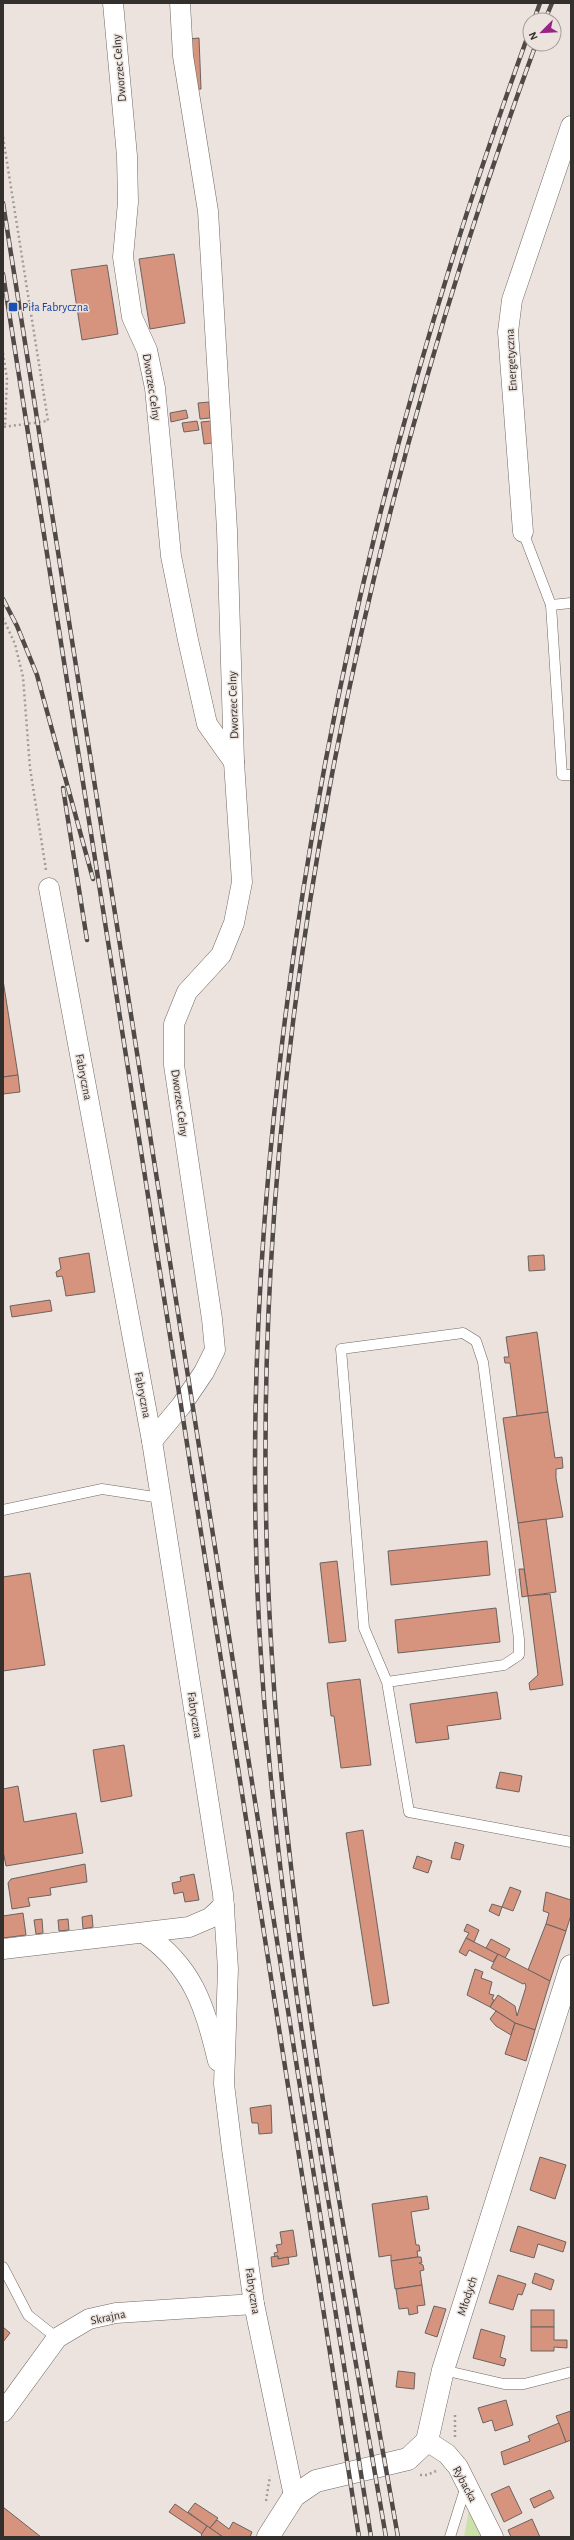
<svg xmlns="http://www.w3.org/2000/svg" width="574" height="2540" font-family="'Alegreya Sans',sans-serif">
	<rect width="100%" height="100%" fill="#ece3de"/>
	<path fill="#cce0a9" d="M469 2510 483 2537H464Z"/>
	<g fill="#d6937d" stroke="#6c6360">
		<path d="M199 38 201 89 190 90 188 39Z"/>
		<path d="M174 254 185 323 150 329 139 259Z"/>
		<path d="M107 265 118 334 82 340 71 270Z"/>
		<path d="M209 402 210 418 200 419 198 403Z"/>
		<path d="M186 410 188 418 171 422 170 413Z"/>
		<path d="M197 421 199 430 184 432 182 423Z"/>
		<path d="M211 421 213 443 204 444 201 422Z"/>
		<path d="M3 980 18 1075 3 1077Z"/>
		<path d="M18 1075 20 1092 3 1094V1077Z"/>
		<path d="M89 1253 95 1292 66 1296 63 1279 62 1276 57 1277 56 1272 61 1269 59 1258Z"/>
		<path d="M544 1255 545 1270 529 1271 528 1256Z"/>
		<path d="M50 1300 52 1311 12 1317 10 1306Z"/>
		<path d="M537 1332 548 1412 517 1416 510 1363H505L504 1357H509L506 1337Z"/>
		<path d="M548 1412 555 1458 562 1457 563 1468 556 1469V1478L563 1517 518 1523 503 1418Z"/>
		<path d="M546 1519 556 1592 528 1596 518 1523Z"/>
		<path d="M487 1541 490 1575 391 1585 388 1551Z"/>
		<path d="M337 1561 346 1641 329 1643 320 1563Z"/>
		<path d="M519 1569H524L528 1596 522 1597Z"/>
		<path d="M30 1573 45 1665 3 1671V1577Z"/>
		<path d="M550 1594 563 1685 530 1690 529 1683 538 1675 528 1596Z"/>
		<path d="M496 1608 500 1642 398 1653 395 1620Z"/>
		<path d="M360 1679 371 1765 341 1768 334 1716H331L327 1683Z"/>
		<path d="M497 1692 501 1719 447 1726 449 1739 416 1743 410 1704Z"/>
		<path d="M124 1745 132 1796 101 1802 93 1750Z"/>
		<path d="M500 1772 522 1776 519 1792 496 1788Z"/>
		<path d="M18 1786 24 1822 76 1813 83 1853 6 1866 3 1851V1789Z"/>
		<path d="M363 1830 389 2003 373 2006 346 1833Z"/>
		<path d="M455 1842 464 1845 460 1860 451 1858Z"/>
		<path d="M417 1856 432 1861 428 1873 413 1868Z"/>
		<path d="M85 1864 87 1882 50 1888 51 1895 28 1898 30 1906 12 1909 8 1883 11 1879Z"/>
		<path d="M194 1874 199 1900 185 1902 183 1892 174 1894 172 1883 181 1881 180 1877Z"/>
		<path d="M510 1887 521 1891 513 1911 502 1907Z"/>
		<path d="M546 1892 571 1900V1915L566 1931 546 1924 549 1913 543 1911Z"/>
		<path d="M492 1904 502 1907 499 1916 489 1911Z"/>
		<path d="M23 1913 26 1935 3 1938V1916Z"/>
		<path d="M92 1915 93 1927 83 1929 82 1917Z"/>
		<path d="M42 1919 43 1933 36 1934 34 1920Z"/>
		<path d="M68 1919 69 1930 59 1931 58 1920Z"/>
		<path d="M467 1924 479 1930 474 1942 466 1938 469 1933 464 1931Z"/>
		<path d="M546 1924 566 1931 550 1981 528 1970Z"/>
		<path d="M466 1938 498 1954 493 1962 469 1950 466 1956 459 1952Z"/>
		<path d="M491 1939 510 1949 505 1958 486 1948Z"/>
		<path d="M498 1954 550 1981 535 2030 515 2023 490 2007 498 1995 515 2006 517 2016 526 1987 525 1983 523 1984 491 1968Z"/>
		<path d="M475 1969 483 1972 481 1978 492 1982 489 1994 494 1995 492 1999 494 2000 490 2007 467 1995Z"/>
		<path d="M496 2011 515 2023 511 2035 496 2026 490 2019Z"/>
		<path d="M515 2023 535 2030 526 2061 505 2054Z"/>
		<path d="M271 2105 272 2133 259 2134 258 2123H252L250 2108Z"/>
		<path d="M540 2157 566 2165 555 2199 530 2190Z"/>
		<path d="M427 2196 429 2209 411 2212 416 2245H419L420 2251H417L418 2257 391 2261V2255L379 2257 372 2204Z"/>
		<path d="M518 2226 566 2242 563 2252 538 2244 534 2258 510 2251Z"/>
		<path d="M293 2230 297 2256 278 2259V2256L275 2257 274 2253 278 2252 276 2245 282 2244 280 2232Z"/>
		<path d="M278 2256V2259L288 2257 289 2264 272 2267 271 2257Z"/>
		<path d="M418 2257H421L422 2263H419L423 2265 424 2270 420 2271 422 2285 395 2289 391 2261Z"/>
		<path d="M535 2273 554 2280 551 2290 532 2283Z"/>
		<path d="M498 2275 526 2284 522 2295 518 2294 513 2310 489 2303Z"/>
		<path d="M422 2285 425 2305 417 2306 418 2313 409 2315 408 2308 399 2309 396 2289Z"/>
		<path d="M434 2306 446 2309 437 2337 425 2333Z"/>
		<rect x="531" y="2310" width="23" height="17"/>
		<path d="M3 2327 10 2333 3 2342Z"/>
		<path d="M531 2327H554V2340H567V2348L554 2347V2351H531Z"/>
		<path d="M481 2329 505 2336 500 2357 506 2359 504 2366 473 2358Z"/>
		<path d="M398 2371 415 2373 414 2389 396 2387Z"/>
		<path d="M506 2400 513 2425 495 2431 492 2420 483 2423 478 2408Z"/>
		<path d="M571 2411V2440L566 2442 556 2416Z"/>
		<path d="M559 2423 566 2442 504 2465 501 2452 530 2441 528 2436Z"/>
		<path d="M509 2486 522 2513 504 2522 491 2494Z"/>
		<path d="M550 2490 554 2498 534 2508 530 2499Z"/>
		<path d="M195 2503 218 2518 210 2528 188 2512Z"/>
		<path d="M175 2504 207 2526 202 2534 169 2512Z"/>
		<path d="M3 2507 41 2537H3Z"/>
		<path d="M532 2519 540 2537H511L508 2530Z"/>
		<path d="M217 2520 229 2529 233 2522 252 2532 250 2537H223L210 2528Z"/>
		<path d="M207 2526 210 2528 223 2537H203L201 2535Z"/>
	</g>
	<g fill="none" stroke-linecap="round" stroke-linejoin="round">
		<defs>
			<g id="lane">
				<path d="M523 532 551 605 562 775H571"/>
				<path d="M551 605 571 603"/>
				<path d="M3 1510 102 1489 161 1498"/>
				<path d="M387 1682 504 1665 519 1655V1639L483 1362 476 1341 463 1333 341 1349 364 1628 387 1682 409 1812 571 1842"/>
				<path d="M3 2267 28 2315 57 2338"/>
				<path d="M443 2370 504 2384H524L571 2372"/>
				<path d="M450 2537 466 2486"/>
			</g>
			<g id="street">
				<path d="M113 3 127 156 128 202 123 257 132 317 147 350 155 388 171 556 188 640 207 724 234 762"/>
				<path d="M523 532 508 332 512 300 571 126"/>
				<path d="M49 888 152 1441 223 1894 228 1969 224 2084 232 2149 254 2304 294 2496"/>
				<path d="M152 1441 181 1406 204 1372 215 1350 212 1319 174 1065V1024L187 992 221 955 234 923 242 882 234 762 227 530 208 211 183 56 180 3"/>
				<path d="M144 1933C193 1967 204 2004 218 2061"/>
				<path d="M3 1949 189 1927 210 1918 224 1905"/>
				<path d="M3 2412 57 2338 89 2319 116 2313 254 2304"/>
				<path d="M427 2441 447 2454 458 2467 493 2537"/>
			</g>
			<path id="secondary" d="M268 2537 294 2496 316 2481 408 2459 427 2441 443 2370 571 1966"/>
		</defs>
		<use href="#lane" stroke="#706864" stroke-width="11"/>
		<use href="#street" stroke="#706864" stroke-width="21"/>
		<use href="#secondary" stroke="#706864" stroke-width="23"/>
		<g stroke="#a29b98" stroke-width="2.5" stroke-dasharray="2 3" stroke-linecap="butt">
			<path d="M3 137 48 421 3 427"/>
			<path d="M3 353 7 379 5 426"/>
			<path d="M3 618 15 644 23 677 30 768 46 870"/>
			<path d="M455 2437V2414"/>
			<path d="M420 2475H427L436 2471"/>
			<path d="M266 2501 270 2476"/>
		</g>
		<use href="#lane" stroke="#fff" stroke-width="10"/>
		<use href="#street" stroke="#fff" stroke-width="20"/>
		<use href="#secondary" stroke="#fff" stroke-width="22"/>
		<defs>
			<g id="rail">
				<path d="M534 20 540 3"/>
				<path d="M545 20 552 3"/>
				<path d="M3 203 371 2537"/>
				<path d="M3 274 359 2537"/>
				<path d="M3 599 17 626 37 675 93 879"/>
				<path d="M63 788 87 940"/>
				<path d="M386 2537C334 2235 276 1931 259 1624 249 1436 258 1248 280 1061 321 703 407 367 530 30"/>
				<path d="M398 2537C341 2213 277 1882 267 1553 251 1042 361 521 536 44"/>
			</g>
		</defs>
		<use href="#rail" stroke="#4f4a48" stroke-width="4.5"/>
		<use href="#rail" stroke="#ece3de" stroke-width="3" stroke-dasharray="9" stroke-linecap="butt"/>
	</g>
	<rect fill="#1a4fb4" stroke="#ece3de" stroke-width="1.5" x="8" y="302" width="10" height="10" rx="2"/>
	<g text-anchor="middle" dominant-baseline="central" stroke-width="3" stroke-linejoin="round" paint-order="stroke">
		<g font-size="12" fill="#332f2d" stroke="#ece3de">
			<text transform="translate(119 68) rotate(-95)">Dworzec Celny</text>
			<text transform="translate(511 360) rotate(-93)">Energetyczna</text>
			<text transform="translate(152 387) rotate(81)">Dworzec Celny</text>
			<text transform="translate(233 705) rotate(-92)">Dworzec Celny</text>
			<text transform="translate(84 1077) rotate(79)">Fabryczna</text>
			<text transform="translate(180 1103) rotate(82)">Dworzec Celny</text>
			<text transform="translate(143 1395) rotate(79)">Fabryczna</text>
			<text transform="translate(195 1715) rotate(81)">Fabryczna</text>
			<text transform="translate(253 2291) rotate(81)">Fabryczna</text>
			<text transform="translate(467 2296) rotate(-72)">Młodych</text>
			<text transform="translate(108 2317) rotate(-12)">Skrajna</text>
			<text transform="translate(465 2484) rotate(62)">Rybacka</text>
		</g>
		<g font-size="12" fill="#164399" stroke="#ece3de" text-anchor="start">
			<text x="22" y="307">Piła Fabryczna</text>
		</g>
	</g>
	<rect width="574" height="2540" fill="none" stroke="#332f2d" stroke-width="8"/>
	<g transform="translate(542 32) rotate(246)"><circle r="19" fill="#ece3de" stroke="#a29b97"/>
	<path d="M0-3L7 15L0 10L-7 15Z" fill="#962584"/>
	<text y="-6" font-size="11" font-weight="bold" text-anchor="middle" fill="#332f2d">N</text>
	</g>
</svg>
